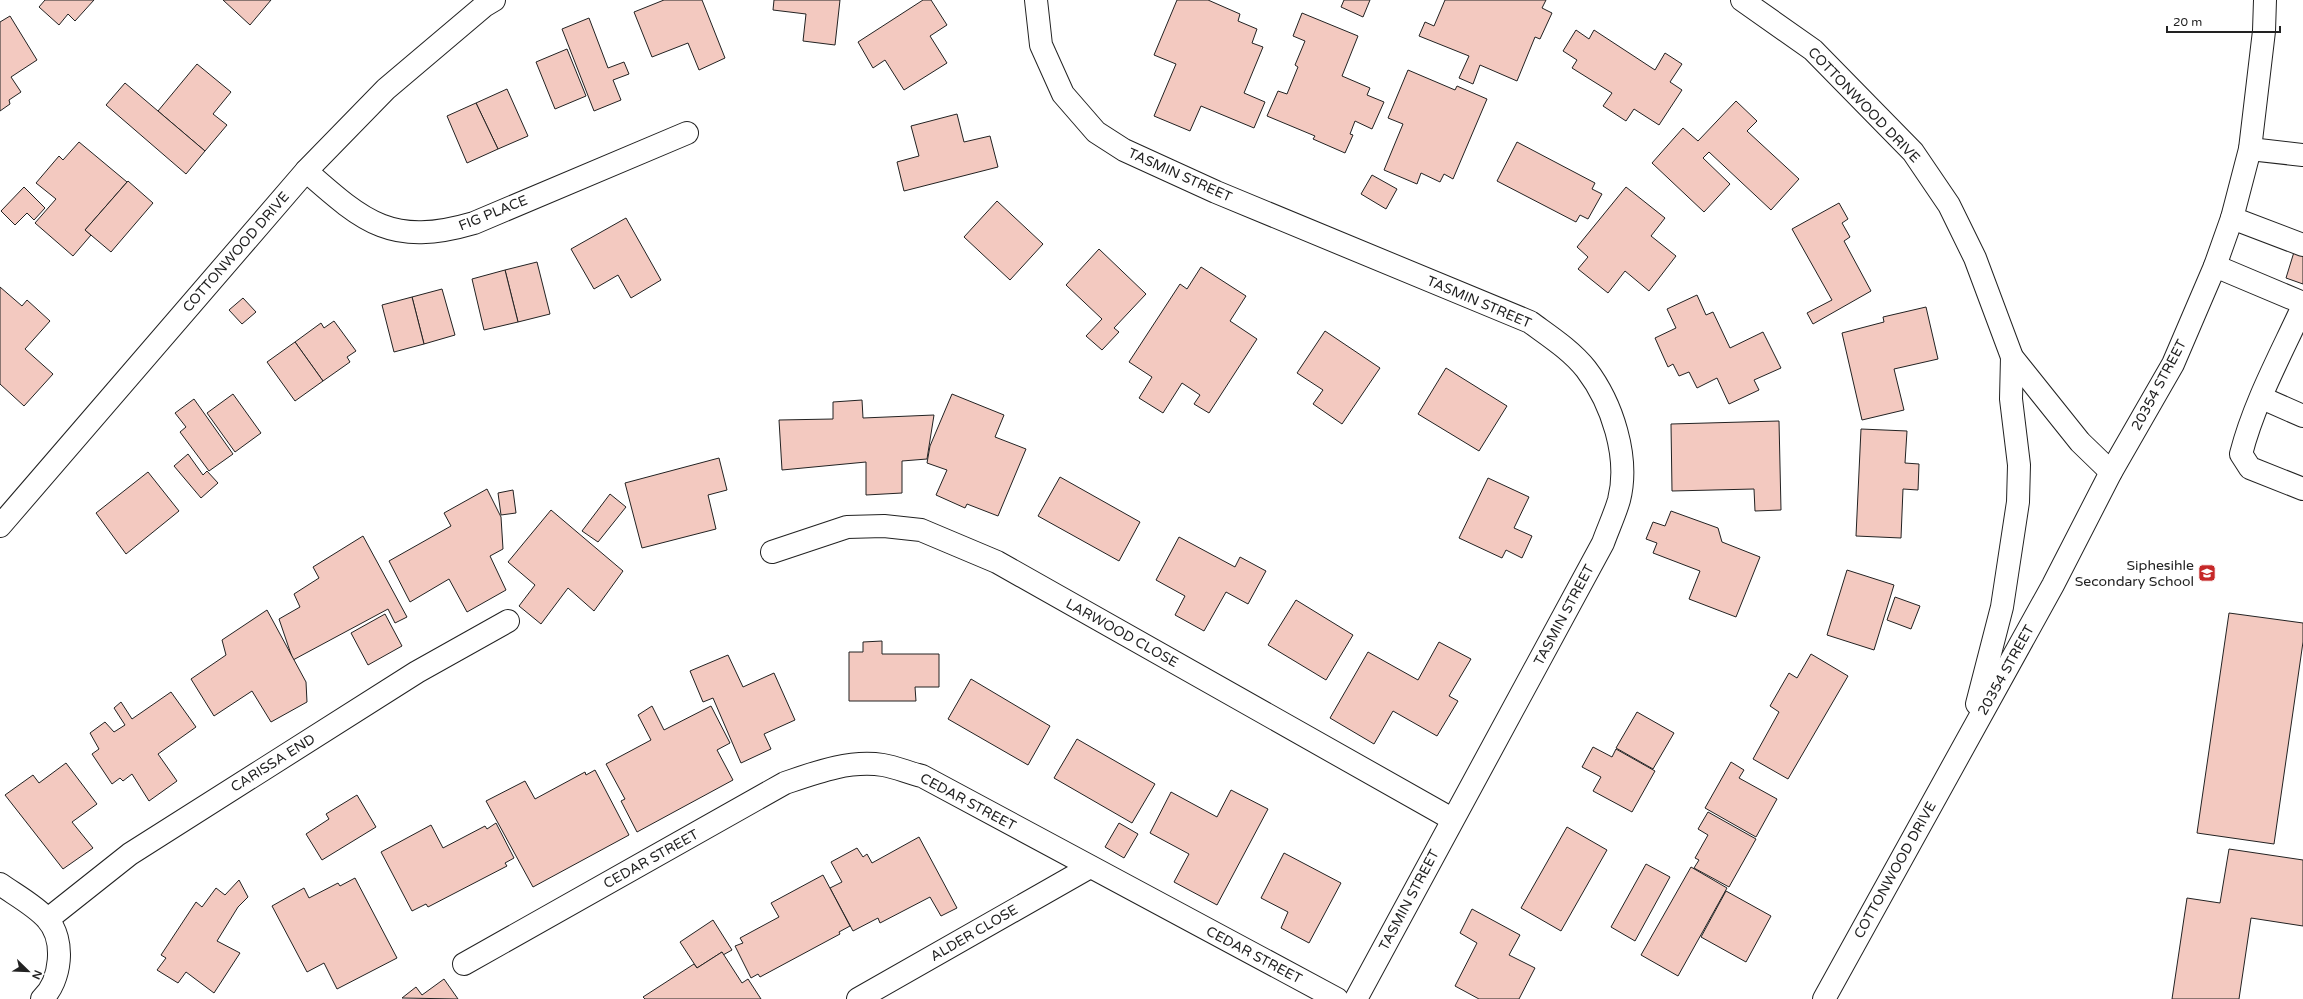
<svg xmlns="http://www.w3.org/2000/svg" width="2303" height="999" font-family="'Varela Round',sans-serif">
	<rect width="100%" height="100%" fill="#fff"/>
	<g fill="#f3c9c0" stroke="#222">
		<path d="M45 0H94L75 21 68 14 59 25 39 7Z"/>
		<path d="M223 0H271L250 25Z"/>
		<path d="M664 0H702L725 58 699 70 688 43 652 57 634 12Z"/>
		<path d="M774 0H840L835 45 803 41 806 14 773 10Z"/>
		<path d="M923 0H931L947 25 930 36 947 63 904 90 885 60 873 68 858 42Z"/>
		<path d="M1177 0H1208L1240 14 1238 21 1257 29 1252 43 1263 47 1244 93 1265 102 1254 128 1201 106 1190 131 1154 116 1176 64 1154 55Z"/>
		<path d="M1344 0H1370L1363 17 1341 7Z"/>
		<path d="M1445 0H1546L1542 8 1552 13 1540 39 1535 37 1517 81 1480 65 1473 84 1459 78 1469 56 1419 36 1425 22 1434 26Z"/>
		<path d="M1302 13 1358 36 1342 76 1370 88 1367 95 1384 102 1372 129 1355 121 1350 134 1353 135 1345 153 1313 139 1315 136 1267 116 1278 91 1287 94 1298 67 1295 65 1305 41 1293 36Z"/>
		<path d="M10 16 37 60 11 77 21 92 9 100 10 104 0 111V22Z"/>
		<path d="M589 18 608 68 624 62 629 74 613 80 621 100 594 111 562 29Z"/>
		<path d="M1576 30 1589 39 1594 30 1655 70 1665 53 1682 64 1670 82 1682 90 1659 125 1634 109 1626 121 1603 106 1612 93 1572 68 1577 60 1563 51Z"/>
		<path d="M567 49 586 96 555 109 536 62Z"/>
		<path d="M197 64 231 92 213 114 227 125 205 151 158 111Z"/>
		<path d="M1408 70 1455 90 1457 86 1487 99 1453 179 1444 174 1440 182 1421 173 1417 184 1384 170 1403 124 1388 118Z"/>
		<path d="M125 83 205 151 186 174 106 105Z"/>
		<path d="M507 89 528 136 498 149 476 103Z"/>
		<path d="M1736 101 1757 121 1747 131 1799 179 1771 210 1709 152 1703 158 1730 184 1704 212 1652 163 1683 128 1698 141Z"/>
		<path d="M476 103 498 149 467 163 447 116Z"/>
		<path d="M957 114 964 142 990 136 998 167 904 191 897 162 919 156 911 126Z"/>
		<path d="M79 142 127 182 85 230 91 235 73 256 35 223 56 199 36 183 59 156 63 160Z"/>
		<path d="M1517 142 1595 183 1592 189 1602 194 1588 219 1580 215 1576 222 1497 181Z"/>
		<path d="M1372 175 1397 189 1386 209 1361 194Z"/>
		<path d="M128 181 153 203 111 252 85 230Z"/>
		<path d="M24 187 45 208 34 220 27 213 15 225 1 211Z"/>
		<path d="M1626 187 1665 218 1651 236 1676 256 1649 291 1625 271 1608 293 1578 269 1588 257 1577 247Z"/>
		<path d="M997 201 1043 244 1010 280 964 237Z"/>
		<path d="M1839 203 1848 219 1842 223 1850 237 1844 241 1871 291 1813 324 1807 313 1832 300 1792 229Z"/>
		<path d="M626 218 661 280 631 298 618 275 594 289 571 249Z"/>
		<path d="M1099 249 1146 294 1114 328 1119 332 1102 350 1086 336 1102 319 1066 285Z"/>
		<path d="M2294 252 2303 255V284L2286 278Z"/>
		<path d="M537 262 550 314 518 322 505 270Z"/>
		<path d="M1201 267 1246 296 1230 321 1257 339 1209 413 1194 404 1200 395 1182 383 1163 413 1139 398 1152 377 1129 362 1180 284 1187 289Z"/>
		<path d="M505 270 518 322 484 330 472 279Z"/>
		<path d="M0 287 22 306 27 300 50 321 25 349 53 374 24 406 0 384Z"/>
		<path d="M442 289 455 335 424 344 412 297Z"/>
		<path d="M1697 295 1706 315 1713 312 1730 348 1763 332 1781 368 1754 380 1759 390 1729 404 1717 378 1697 388 1689 372 1679 376 1673 364 1668 367 1655 338 1676 328 1667 309Z"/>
		<path d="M412 297 424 344 394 352 382 305Z"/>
		<path d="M243 298 256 312 242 324 229 310Z"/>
		<path d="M1926 307 1938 359 1894 369 1904 410 1862 420 1842 333 1884 322 1883 317Z"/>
		<path d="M334 321 356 351 347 357 350 362 323 381 295 342 321 323 324 328Z"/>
		<path d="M1325 331 1380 368 1342 424 1313 404 1323 390 1297 373Z"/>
		<path d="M295 342 323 381 295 401 267 362Z"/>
		<path d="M1446 368 1507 406 1479 451 1418 414Z"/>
		<path d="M233 394 261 433 235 452 207 413Z"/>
		<path d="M952 394 1004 415 995 437 1026 449 998 516 967 504 965 508 936 495 947 470 927 463 930 446Z"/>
		<path d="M194 399 233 454 209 471 180 432 186 427 175 413Z"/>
		<path d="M862 400 863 418 934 415 927 459 902 461V493L866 495V462L782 470 779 420 833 419V402Z"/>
		<path d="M1779 421 1781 510 1755 511 1754 489 1672 491 1671 424Z"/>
		<path d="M1861 429 1907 431 1905 463 1919 464 1918 490 1903 489 1901 538 1856 536Z"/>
		<path d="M188 454 203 475 207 471 218 483 201 498 174 466Z"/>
		<path d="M719 458 727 490 708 495 716 529 642 548 625 483Z"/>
		<path d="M148 472 179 511 126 554 96 513Z"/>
		<path d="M1060 477 1140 522 1119 561 1038 516Z"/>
		<path d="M1488 478 1529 497 1514 528 1532 536 1522 558 1506 550 1502 558 1459 538Z"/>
		<path d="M487 489 501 517 503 549 490 556 506 590 467 612 449 579 410 602 389 561 451 526 444 513Z"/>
		<path d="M513 490 516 513 501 515 498 493Z"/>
		<path d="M610 494 626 507 598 542 582 531Z"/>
		<path d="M551 510 623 571 594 611 568 588 541 624 519 606 535 585 508 562Z"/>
		<path d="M1671 511 1718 528 1722 542 1760 557 1736 617 1689 599 1700 571 1653 553 1657 543 1646 539 1653 522 1665 526Z"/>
		<path d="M363 536 407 617 395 623 388 609 293 660 279 619 300 607 294 594 319 578 313 567Z"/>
		<path d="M1179 537 1235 567 1240 557 1266 571 1248 604 1226 592 1204 631 1175 615 1185 596 1156 580Z"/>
		<path d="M1847 570 1894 585 1874 650 1827 635Z"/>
		<path d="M1895 597 1920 606 1911 629 1887 620Z"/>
		<path d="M1296 600 1353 635 1326 680 1268 645Z"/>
		<path d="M267 610 306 682 307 702 271 722 252 691 214 716 191 679 226 655 222 640Z"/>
		<path d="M2229 613 2303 623V642L2274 844 2197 833Z"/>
		<path d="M385 614 402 646 368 665 351 633Z"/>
		<path d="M882 641V654H939V687H915L916 701H849V652H863V642Z"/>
		<path d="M1439 642 1471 659 1449 696 1458 701 1437 736 1393 711 1374 744 1330 718 1368 652 1418 680Z"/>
		<path d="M1811 654 1848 676 1788 779 1753 759 1779 712 1770 706 1789 673 1797 678Z"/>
		<path d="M728 655 743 687 774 673 795 720 764 734 771 749 741 763 713 698 703 702 690 671Z"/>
		<path d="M971 679 1050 726 1028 765 948 719Z"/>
		<path d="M171 692 196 727 158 754 177 781 149 801 132 774 123 781 120 778 112 784 92 754 99 749 90 733 105 722 114 732 125 725 114 708 121 702 132 719Z"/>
		<path d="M652 706 664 730 711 706 730 743 717 750 733 780 637 832 621 801 625 799 606 764 651 740 638 715Z"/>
		<path d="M1637 712 1674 733 1653 769 1616 748Z"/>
		<path d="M1077 739 1155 784 1132 823 1054 778Z"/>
		<path d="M1593 747 1612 757 1616 749 1655 771 1632 812 1593 791 1601 777 1582 767Z"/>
		<path d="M1731 762 1744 770 1739 778 1777 799 1756 837 1705 808Z"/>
		<path d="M66 763 97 804 72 822 93 848 63 869 5 795 33 775 39 783Z"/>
		<path d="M595 770 629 835 533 887 486 801 525 781 535 799 585 772 586 775Z"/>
		<path d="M1231 790 1268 809 1217 905 1174 882 1189 854 1150 833 1171 792 1217 817Z"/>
		<path d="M357 795 376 827 322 860 306 834 329 819 326 814Z"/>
		<path d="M1708 812 1756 839 1729 887 1694 868 1699 860 1695 858 1708 835 1698 829Z"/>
		<path d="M496 823 514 858 505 863 507 866 428 907 426 904 412 911 381 852 431 825 443 848 485 826 487 829Z"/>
		<path d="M1119 823 1138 834 1124 858 1105 847Z"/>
		<path d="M1567 827 1607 850 1561 931 1521 908Z"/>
		<path d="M919 837 957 908 941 916 930 897 880 923 878 918 853 931 830 888 842 882 831 862 857 848 863 857 867 854 872 863Z"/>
		<path d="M2229 849 2303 860V926L2251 918 2239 999H2172L2187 898 2220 903Z"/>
		<path d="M1284 853 1341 883 1309 943 1281 928 1288 912 1261 898Z"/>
		<path d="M1646 864 1670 877 1635 941 1611 927Z"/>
		<path d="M1691 867 1727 888 1678 976 1641 955Z"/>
		<path d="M823 875 850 926 839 932 840 934 760 977 758 974 751 978 735 946 743 943 740 938 779 917 771 903Z"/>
		<path d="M355 878 397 958 337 989 324 963 307 972 272 906 304 888 309 898 338 883 340 886Z"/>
		<path d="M239 880 248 897 238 907 217 941 240 953 214 993 186 972 178 983 157 970 166 958 161 955 196 902 202 907 216 888 225 895Z"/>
		<path d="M1726 891 1771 916 1746 962 1701 937Z"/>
		<path d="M1472 909 1520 935 1509 955 1535 968 1519 999H1479L1455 986 1477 943 1460 933Z"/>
		<path d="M713 920 732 950 723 955 722 952 697 968 680 942Z"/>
		<path d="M722 952 742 983 748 979 761 999H645L643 997 694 964 697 968Z"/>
		<path d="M444 979 458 999 402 998 416 987 422 995Z"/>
	</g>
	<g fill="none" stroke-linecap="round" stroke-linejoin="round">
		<defs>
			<g id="minor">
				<path d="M1036 0 1041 45 1063 94 1096 132 1124 150 1216 192 1530 322C1549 336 1571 350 1586 369 1612 403 1630 457 1619 500 1615 514 1608 529 1603 543L1356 999"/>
				<path d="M1742 0 1813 50 1913 152 1949 205 1975 258 2012 357 2080 442 2111 472"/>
				<path d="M2250 149 2303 155"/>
				<path d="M306 171C365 223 392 247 474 223L687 133"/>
				<path d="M2232 218 2303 245"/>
				<path d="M2215 266 2303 303"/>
				<path d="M2303 306C2281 354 2254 403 2241 454L2250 468 2303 489"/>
				<path d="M2262 398 2303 416"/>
				<path d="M0 526 306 171 386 89 484 6 494 0"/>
				<path d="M772 552 847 527 884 526 921 530 997 562 1452 819"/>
				<path d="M1977 704 2002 607 2018 502 2019 465 2011 399 2012 357"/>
				<path d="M0 884C14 894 36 906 47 919 66 940 61 981 42 999"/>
				<path d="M48 919 130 854 417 672 508 621"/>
				<path d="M464 964 785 783C817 772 849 760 883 765 896 767 909 773 922 776L1337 999"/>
				<path d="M858 999 1090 867"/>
				<path d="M1824 999 2053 585 2111 472 2173 364 2215 266 2232 218 2250 149 2264 31 2265 0"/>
			</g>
		</defs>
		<use href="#minor" stroke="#222" stroke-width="24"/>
		<use href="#minor" stroke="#fff" stroke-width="22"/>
	</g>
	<defs>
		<symbol id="school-square" viewBox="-11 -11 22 22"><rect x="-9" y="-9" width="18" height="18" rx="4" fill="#c62828" stroke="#fff"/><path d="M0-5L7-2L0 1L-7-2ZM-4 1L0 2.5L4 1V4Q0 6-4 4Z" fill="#fff"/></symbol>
	</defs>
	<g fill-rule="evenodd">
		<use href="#school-square" x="2197" y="563" width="20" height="20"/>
	</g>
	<g text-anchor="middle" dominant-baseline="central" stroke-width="3" stroke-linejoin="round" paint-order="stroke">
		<g font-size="14" fill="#222" stroke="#fff">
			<text transform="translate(1864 105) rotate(46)">COTTONWOOD DRIVE</text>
			<text transform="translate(1180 175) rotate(24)">TASMIN STREET</text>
			<text transform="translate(493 213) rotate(-22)">FIG PLACE</text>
			<text transform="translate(236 252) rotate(-49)">COTTONWOOD DRIVE</text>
			<text transform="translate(1479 302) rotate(23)">TASMIN STREET</text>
			<text transform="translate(2159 385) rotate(-62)">20354 STREET</text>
			<text transform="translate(1564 615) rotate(-62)">TASMIN STREET</text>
			<text transform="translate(1122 633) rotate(29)">LARWOOD CLOSE</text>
			<text transform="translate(2006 670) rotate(-61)">20354 STREET</text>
			<text transform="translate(273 763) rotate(-32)">CARISSA END</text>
			<text transform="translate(968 802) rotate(28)">CEDAR STREET</text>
			<text transform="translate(651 859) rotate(-29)">CEDAR STREET</text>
			<text transform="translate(1895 870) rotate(-61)">COTTONWOOD DRIVE</text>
			<text transform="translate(1409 900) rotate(-62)">TASMIN STREET</text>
			<text transform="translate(974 933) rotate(-30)">ALDER CLOSE</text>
			<text transform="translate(1254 955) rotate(28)">CEDAR STREET</text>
		</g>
		<g font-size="14" fill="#222" stroke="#fff" text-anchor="end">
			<text x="2194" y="565">Siphesihle<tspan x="2194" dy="16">Secondary School</tspan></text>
		</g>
	</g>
	<g transform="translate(28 971) rotate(113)" stroke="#ffffff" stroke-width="3" paint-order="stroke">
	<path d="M0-3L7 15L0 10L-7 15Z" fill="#222222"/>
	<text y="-6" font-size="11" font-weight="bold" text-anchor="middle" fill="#222222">N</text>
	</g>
	<path d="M2167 26v6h113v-6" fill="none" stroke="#222222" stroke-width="2"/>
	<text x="2173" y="26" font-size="12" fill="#222222" stroke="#ffffff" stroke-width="3" paint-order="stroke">20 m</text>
</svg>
